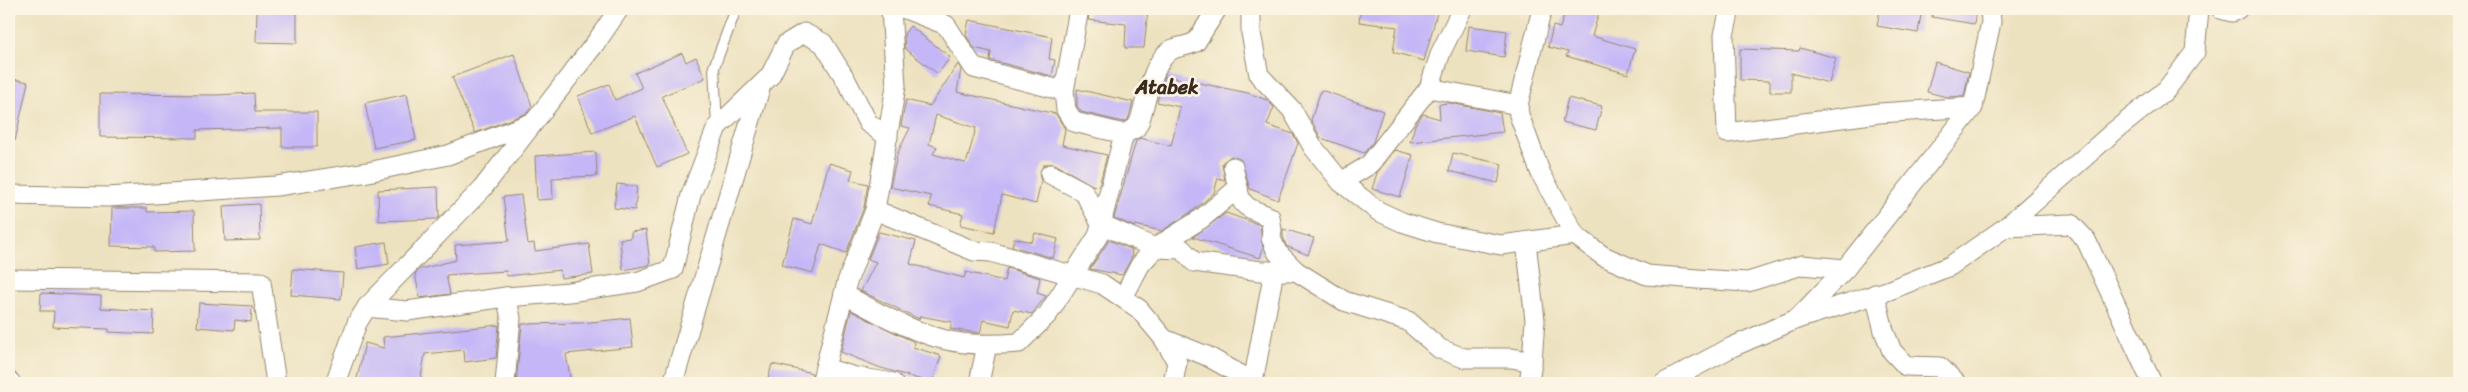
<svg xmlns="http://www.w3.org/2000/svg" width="2468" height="392" font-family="Sriracha,sans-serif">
	<rect width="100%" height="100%" fill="#fcf5e5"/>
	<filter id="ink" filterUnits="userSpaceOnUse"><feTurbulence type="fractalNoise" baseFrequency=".02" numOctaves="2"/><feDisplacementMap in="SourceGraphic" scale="10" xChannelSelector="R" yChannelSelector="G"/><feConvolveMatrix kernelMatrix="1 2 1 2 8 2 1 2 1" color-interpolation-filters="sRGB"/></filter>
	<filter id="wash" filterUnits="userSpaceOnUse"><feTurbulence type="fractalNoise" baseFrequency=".0096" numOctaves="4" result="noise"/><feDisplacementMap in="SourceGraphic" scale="20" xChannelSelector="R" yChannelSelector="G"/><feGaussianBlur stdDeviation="1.12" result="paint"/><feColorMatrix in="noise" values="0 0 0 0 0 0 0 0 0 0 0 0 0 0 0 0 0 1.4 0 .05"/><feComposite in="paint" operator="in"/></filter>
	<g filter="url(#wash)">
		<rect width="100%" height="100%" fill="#ede2c0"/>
		<g id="blocks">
			<g fill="#c5b7f7" fill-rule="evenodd">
				<path d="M1090 9H1148L1144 48H1125L1126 24 1088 20Z"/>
				<path d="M1361 9H1438L1424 61 1393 52 1397 27 1359 22Z"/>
				<path d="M1566 9H1600L1592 36 1635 49 1628 74 1566 56 1568 52 1548 47 1553 26 1560 28Z"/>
				<path d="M1880 9H1922L1918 33 1877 26Z"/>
				<path d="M1932 9H1976L1974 24 1932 17Z"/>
				<path d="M257 11H297V43L256 42Z"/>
				<path d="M969 20 1052 37 1049 59 1055 60 1052 76 990 60 991 52 974 48 966 35Z"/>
				<path d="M910 26 950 57 938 74 905 49 904 34Z"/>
				<path d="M1469 26 1507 31 1504 57 1466 51Z"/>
				<path d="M1800 48 1836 58 1829 83 1791 73V92H1770V81L1740 80V49L1799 51Z"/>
				<path d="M682 53 686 62 696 57 705 78 662 96 687 154 657 167 635 116 592 133 578 96 609 84 615 100 642 88 635 73Z"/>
				<path d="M514 54 532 106 527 113 475 133 452 77Z"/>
				<path d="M1935 62 1969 72 1964 96 1947 97 1927 92Z"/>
				<path d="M958 64 961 69 957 92 1056 114 1065 129 1062 145 1107 155 1099 186 1092 185 1055 164H1044L1039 174 1041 181 1036 204 1002 195 994 232 960 225 963 214 929 206 931 196 890 187 898 152 910 128 901 126 906 100 930 106ZM936 115 976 128 967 161 965 163 933 154 937 147 929 144Z"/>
				<path d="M1165 76 1248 93 1267 100 1274 107 1267 125 1293 134 1298 143 1278 200 1250 189 1241 160 1231 156 1222 163 1225 180 1218 178 1214 193 1194 210 1162 231 1135 225V227L1114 218 1136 141 1140 138 1171 146 1180 107 1157 102Z"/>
				<path d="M9 78 28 82 15 141 9 140Z"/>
				<path d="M1077 89 1133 102 1128 120 1123 122 1081 112 1077 106Z"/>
				<path d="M1321 90 1383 111 1373 142 1364 153 1321 138 1311 120Z"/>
				<path d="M254 93 255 112H317V147H282V128L197 130V138L100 137V94L216 95Z"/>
				<path d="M407 94 416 140 374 148 365 103Z"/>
				<path d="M1568 98 1602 106 1596 130 1562 122Z"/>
				<path d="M1450 103 1500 113 1503 132 1410 142 1415 125 1423 114 1440 119 1439 104Z"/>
				<path d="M1395 150 1413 155 1400 197 1372 189 1377 173Z"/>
				<path d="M596 152 597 176 552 178 553 199 537 200 535 156Z"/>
				<path d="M1453 153 1502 164 1498 183 1449 171Z"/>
				<path d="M829 163 853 170 850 180 868 184 864 207 846 253 821 244 813 273 782 265 794 219 812 224Z"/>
				<path d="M617 184 637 186 635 210 614 208Z"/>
				<path d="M438 187 439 217 437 219 379 221 378 190Z"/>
				<path d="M521 195 528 244 534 243 535 251 589 244 593 274 561 278 560 270 507 276 506 271 446 275 450 294 420 298 415 274 420 269 456 260 455 245 509 241 503 197Z"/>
				<path d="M259 204 260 240 225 241 223 206Z"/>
				<path d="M112 208H147V212L194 211 195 251 154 252V247L111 246Z"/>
				<path d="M1226 213 1260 225 1263 248 1260 258 1193 237Z"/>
				<path d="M1283 229 1314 238 1308 255 1286 246 1283 236Z"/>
				<path d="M646 230 650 265 623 270 620 239 631 238V232Z"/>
				<path d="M879 232 916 241 910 264 964 278 966 272 1004 281 1007 268 1040 278 1037 293 1046 296 1032 314 1013 310 1010 326 983 320 980 333 950 329 952 322 920 316 919 319 861 291 876 262 868 259Z"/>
				<path d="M1035 233 1058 239 1053 258 1012 246 1014 238 1032 242Z"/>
				<path d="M1109 240 1132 250 1131 259 1122 275 1090 269Z"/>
				<path d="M386 242 389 264 358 269 355 247Z"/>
				<path d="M293 269 343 273 341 299 291 295Z"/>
				<path d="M41 293 101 296V308L154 311 153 334 109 332V329L53 327 54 311H40Z"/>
				<path d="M199 303 252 306 251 322 235 320 234 330 197 327Z"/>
				<path d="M851 311 914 342 913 347 941 356 932 383 878 367 841 352Z"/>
				<path d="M630 318 633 347 566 354 571 383H516L522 324 581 323Z"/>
				<path d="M499 325 496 358 465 362 464 350 425 354 420 383H356L365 343 384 348 383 337Z"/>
				<path d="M772 364 812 373 810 383H767Z"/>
			</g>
		</g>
	</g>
	<g filter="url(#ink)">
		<use href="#blocks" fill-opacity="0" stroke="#94866f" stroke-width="1"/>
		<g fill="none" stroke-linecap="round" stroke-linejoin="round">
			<defs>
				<path id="lane" d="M717 127 714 67 736 9"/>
				<g id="street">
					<path d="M905 9 946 25 974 68 1064 91 1079 9"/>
					<path d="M1251 9V33L1259 75 1292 110 1313 147 1341 182 1378 211 1402 222 1437 233 1501 245 1575 235"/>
					<path d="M1542 9 1518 105 1519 115 1541 174 1575 235 1603 256 1647 275 1697 279 1748 282 1802 265 1845 269"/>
					<path d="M1730 9 1724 35 1727 133 1879 113 1973 107"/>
					<path d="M2221 9 2232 12 2238 9"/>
					<path d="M1429 88 1518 105"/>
					<path d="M1064 91 1066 110 1074 122 1124 134 1136 128 1140 120C1146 101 1153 58 1173 49 1180 46 1188 46 1196 42L1217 9"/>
					<path d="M1050 174 1084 192 1101 224 1155 248 1182 249 1194 262 1261 271H1296"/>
					<path d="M1341 182 1369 165 1429 88 1441 52 1462 9"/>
					<path d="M1238 188C1240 209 1253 209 1270 217L1272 230 1271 238 1277 252 1296 271 1344 301 1408 321 1440 349 1464 358H1512L1532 362 1529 383"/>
					<path d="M9 195 108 197 277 186 368 172 448 155 534 122"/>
					<path d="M875 210 974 251 991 252 1102 284 1139 309 1164 339 1207 356 1255 383"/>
					<path d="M2006 227 2071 224 2086 240 2152 383"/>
					<path d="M1526 242 1535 320 1532 362"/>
					<path d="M9 279 261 282 276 383"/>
					<path d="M844 294C874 311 908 330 942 339 966 346 994 345 1019 343L1048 314 1098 236 1124 134"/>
					<path d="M1875 294 1884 331 1892 351 1906 366 1940 367 1956 383"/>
					<path d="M1123 298 1140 265 1155 248 1201 219 1238 188 1233 167"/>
					<path d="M367 307 482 189 597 41 619 9"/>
					<path d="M1797 319 1887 291 1950 266 2006 227 2112 133 2166 90 2195 52 2199 9"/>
					<path d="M1164 339 1177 362 1173 383"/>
					<path d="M825 368 856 377 893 383"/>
					<path d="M9 381 11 383"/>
					<path d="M1253 382 1274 271"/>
					<path d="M335 383 357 323 367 307 407 311 506 297 569 292 637 282 673 269 691 195 717 127 770 76 786 44 804 33 823 43 846 80 868 123 888 137"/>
					<path d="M505 383 511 318 506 297"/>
					<path d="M673 383 761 85"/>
					<path d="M821 383 847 282 875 210 896 86 891 9"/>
					<path d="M979 383 987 345"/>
					<path d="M1664 383 1732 347 1797 319 1845 269 1973 107 1991 22 1990 9"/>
				</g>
			</defs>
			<use href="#lane" stroke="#94866f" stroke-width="12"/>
			<use href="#street" stroke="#94866f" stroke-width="21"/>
			<use href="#lane" stroke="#fff" stroke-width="10"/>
			<use href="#street" stroke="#fff" stroke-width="19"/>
		</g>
	</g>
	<g text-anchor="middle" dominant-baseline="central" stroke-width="5" stroke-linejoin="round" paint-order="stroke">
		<g font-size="20" font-weight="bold" fill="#3b2a1e" stroke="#fcf5e5">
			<text x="1167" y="87">Atabek</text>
		</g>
	</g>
	<rect width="2468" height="392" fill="none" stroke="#fcf5e5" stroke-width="30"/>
</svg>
